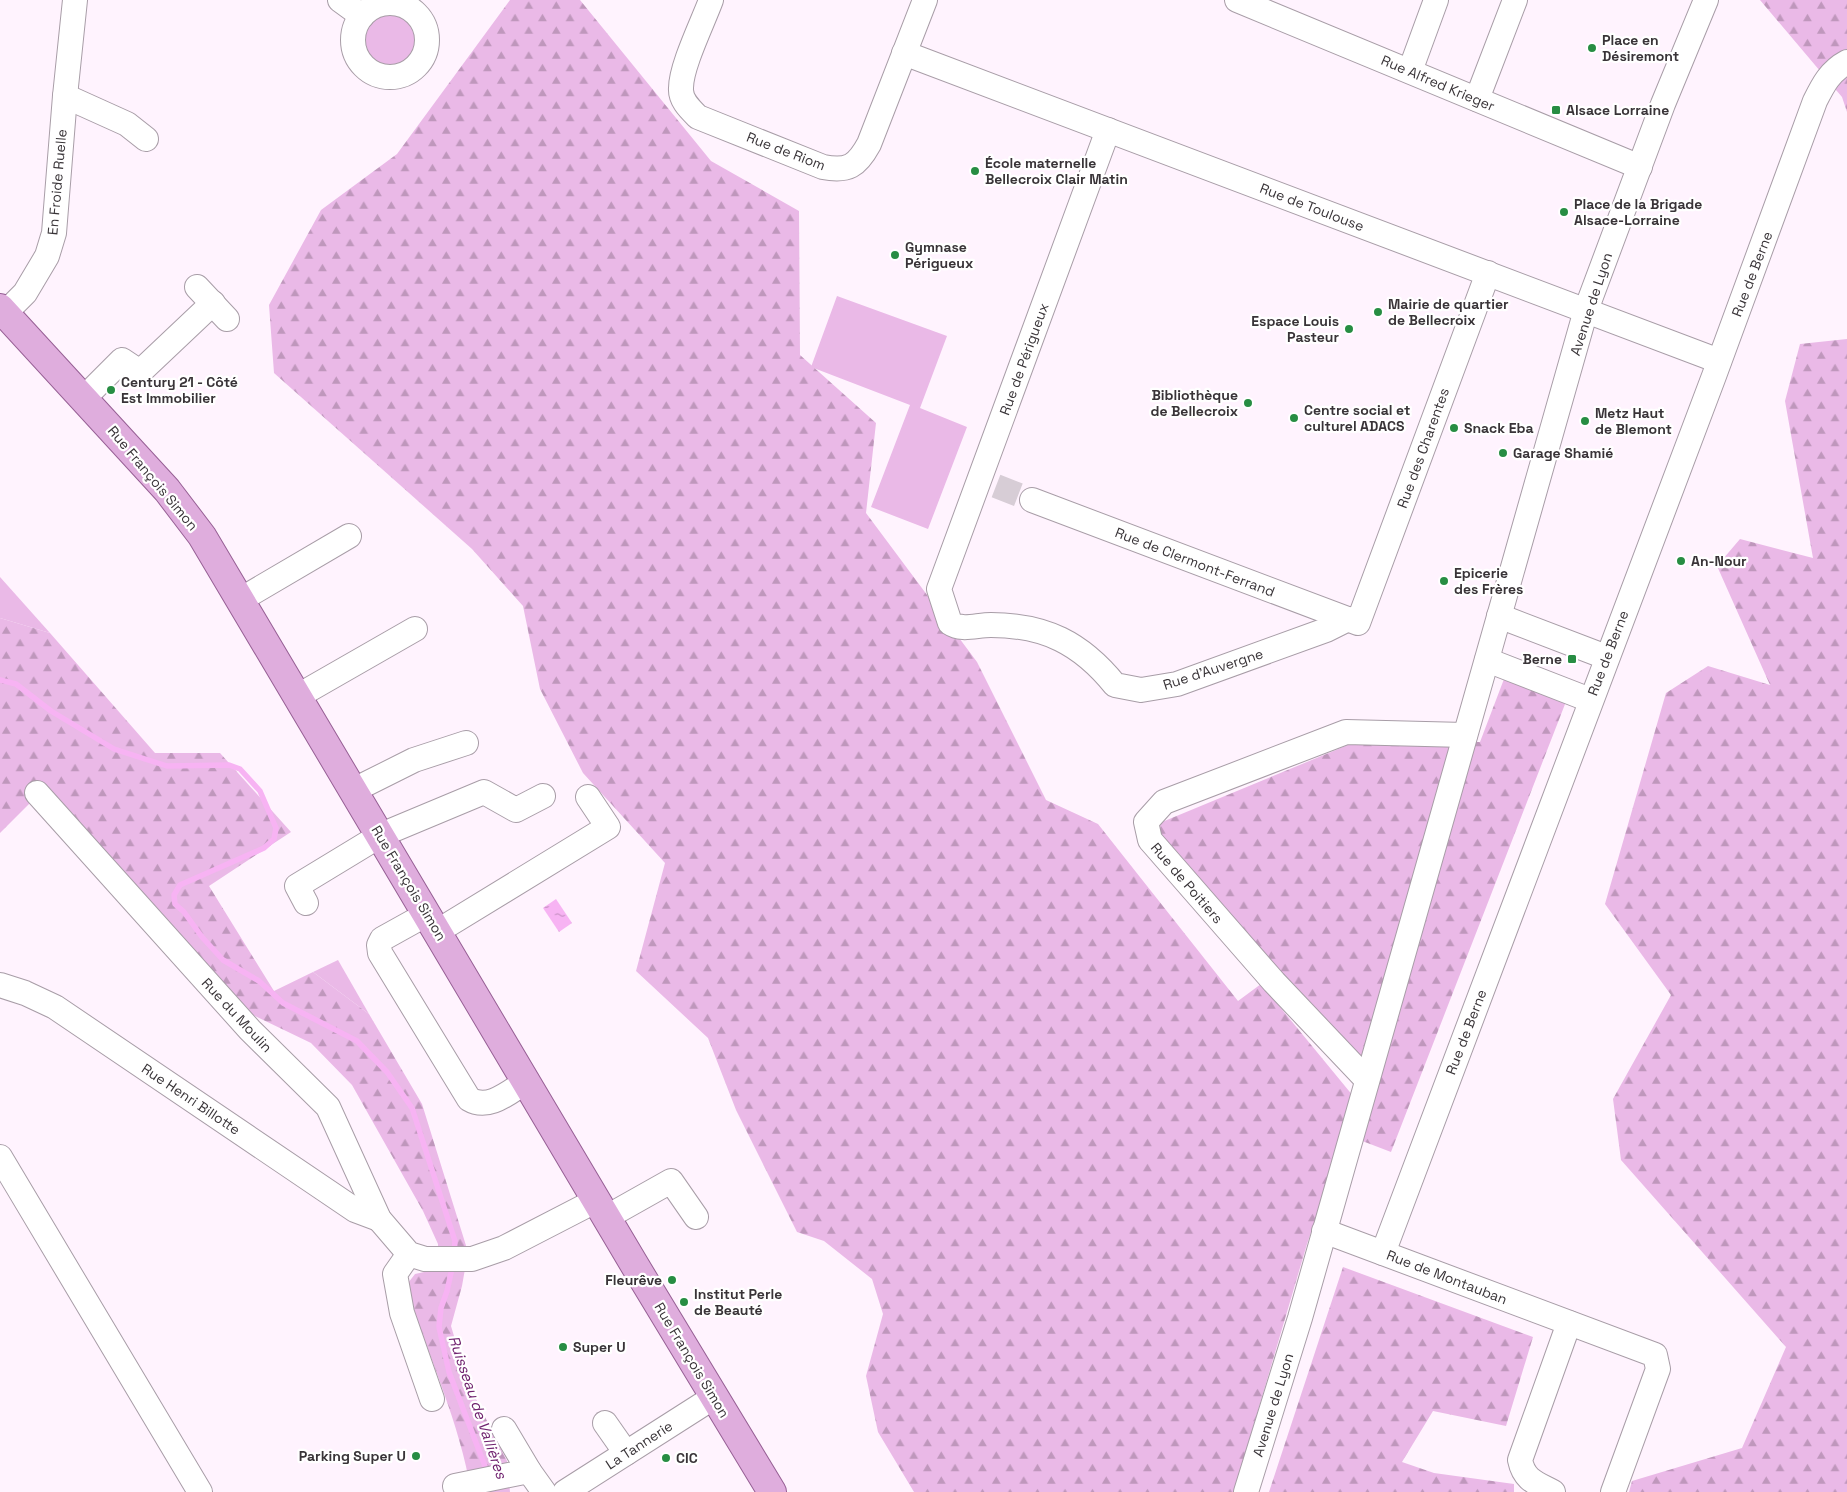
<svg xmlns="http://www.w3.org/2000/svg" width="1847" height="1492" font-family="'Space Grotesk',sans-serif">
	<defs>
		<pattern id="forest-firs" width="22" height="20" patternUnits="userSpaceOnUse" patternTransform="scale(1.25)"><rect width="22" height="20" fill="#eab9e7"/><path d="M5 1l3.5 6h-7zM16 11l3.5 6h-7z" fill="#bf97bc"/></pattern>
		<pattern id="water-ripples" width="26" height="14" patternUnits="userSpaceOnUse" patternTransform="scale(1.25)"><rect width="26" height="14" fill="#f7b3f3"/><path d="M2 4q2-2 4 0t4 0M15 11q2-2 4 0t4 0" fill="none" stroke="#c992c6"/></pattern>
	</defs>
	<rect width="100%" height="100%" fill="#fff3fe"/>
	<g fill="#eab9e7">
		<circle cx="390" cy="40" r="26"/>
		<path d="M837 296 947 336 920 408 967 427 928 529 871 507 910 405 811 367Z"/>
		<path d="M0 577 50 633 0 618Z"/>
		<path d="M338 960 369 1014 313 972Z"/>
	</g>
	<g fill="url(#forest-firs)">
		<path d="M510 0H580L711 161 799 211 800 355 876 423 866 513 977 662 1046 800 1098 824 1238 1001 1261 984 1363 1108 1376 1079 1150 827 1360 740 1480 742 1504 679 1567 699 1391 1152 1344 1134 1307 1244 1234 1492H914L878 1432 866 1376 883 1314 872 1279 824 1241 797 1232 736 1110 708 1038 636 971 665 863 583 773 540 689 523 606 472 549 274 373 269 305 321 210 397 154Z"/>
		<path d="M1760 0H1847V112L1842 97Z"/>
		<path d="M1847 339V1492H1629L1632 1481 1742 1448 1786 1347 1621 1160 1613 1099 1671 995 1605 904 1666 693 1708 666 1770 685 1717 566 1740 539 1813 558 1785 401 1800 344Z"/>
		<path d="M0 618 50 633 155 753H220L291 832 209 886 274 991 313 972 369 1014 422 1104 468 1252 462 1286 451 1326 468 1383 507 1461 510 1492H471C461 1426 427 1351 405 1287L415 1274 438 1269V1244L423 1211 352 1085 311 1043 201 990 31 802 0 833Z"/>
		<path d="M1343 1267 1533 1337 1506 1426 1433 1411 1402 1462 1434 1473 1514 1484V1492H1269Z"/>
	</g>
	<path fill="url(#water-ripples)" d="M556 899 572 923 559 932 543 908Z"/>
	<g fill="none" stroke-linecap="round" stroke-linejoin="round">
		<g stroke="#f7b3f3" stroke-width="5.5">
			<path d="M0 680 16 684 51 711 114 749 167 766 229 765 240 769 260 791 276 828 274 839 264 848 180 885 174 895 175 904 184 912 202 937 223 960 259 981 283 1003 357 1041 387 1072 412 1108 455 1241 454 1254"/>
			<path d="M453 1264 447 1291 441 1308 439 1327 449 1372 488 1474"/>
		</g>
		<path stroke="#d7cdd6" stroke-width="24" stroke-dasharray="24 12" stroke-linecap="butt" d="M996 486 1032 500"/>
		<defs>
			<g id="minor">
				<path d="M340 0 362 16"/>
				<path d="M711 0C703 22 681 66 681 88 680 100 690 109 698 117L823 167C848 172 857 166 869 144L925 0"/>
				<path d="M1237 0 1640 167"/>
				<circle cx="390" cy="40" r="37"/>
				<path d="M904 53 1719 361"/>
				<path d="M1410 71 1436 0"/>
				<path d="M65 96 127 124 146 139"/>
				<path d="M1477 99 1515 0"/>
				<path d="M1108 130 939 589 950 623C962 631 976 625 991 625 1045 625 1081 643 1115 685L1141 690 1177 684 1326 630 1348 619"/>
				<path d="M197 287 227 319"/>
				<path d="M5 313 25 293 47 256 54 233 65 96 75 0"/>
				<path d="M84 398 122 360 140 372 213 303"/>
				<path d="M1032 500 1358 623 1488 273"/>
				<path d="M240 600 349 536"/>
				<path d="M1499 616 1606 657"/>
				<path d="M1487 660 1590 700"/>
				<path d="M298 696 415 629"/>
				<path d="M354 790 414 760 466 743"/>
				<path d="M37 793 250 1030 328 1107 379 1219 409 1254 425 1259H472L504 1248 597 1200"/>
				<path d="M306 903 297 886 381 835 484 792 516 810 543 796"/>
				<path d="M427 914 382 939 379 945 380 953 469 1099C489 1111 509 1092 527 1081"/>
				<path d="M438 931 608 827 588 797"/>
				<path d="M0 985 25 993 55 1007 355 1210 379 1219"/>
				<path d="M1367 1080 1274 982 1150 840 1146 822 1164 802 1346 732 1465 735"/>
				<path d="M0 1157 200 1492"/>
				<path d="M607 1217 671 1181 696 1217"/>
				<path d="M1324 1231 1655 1355 1658 1369 1613 1492"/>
				<path d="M1383 1253 1714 376 1815 101C1823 85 1830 71 1847 62"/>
				<path d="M409 1254 395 1274 402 1313 432 1399"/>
				<path d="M605 1423 626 1453"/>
				<path d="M504 1429 529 1471"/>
				<path d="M455 1486 529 1471 544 1492"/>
				<path d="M565 1492 714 1397"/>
				<path d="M1246 1492 1300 1318 1586 310 1663 104 1706 0"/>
				<path d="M1553 1492C1536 1483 1524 1480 1520 1460L1569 1323"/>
			</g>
			<path id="major" d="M0 308 167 490 202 536 634 1264 772 1492"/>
		</defs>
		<use href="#minor" stroke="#a89da7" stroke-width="26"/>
		<use href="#major" stroke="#976095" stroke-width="30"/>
		<use href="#minor" stroke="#fff" stroke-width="24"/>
		<use href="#major" stroke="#dfaddd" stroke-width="28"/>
	</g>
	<g fill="#278d43" stroke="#fff" stroke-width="2">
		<circle cx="1592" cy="48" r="5"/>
		<rect x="1551" y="105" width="10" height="10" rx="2.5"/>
		<circle cx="975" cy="171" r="5"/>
		<circle cx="1564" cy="212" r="5"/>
		<circle cx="895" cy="255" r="5"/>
		<circle cx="1378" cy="312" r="5"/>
		<circle cx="1349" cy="329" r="5"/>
		<circle cx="111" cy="390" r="5"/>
		<circle cx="1248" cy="403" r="5"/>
		<circle cx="1294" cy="418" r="5"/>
		<circle cx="1585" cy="421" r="5"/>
		<circle cx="1454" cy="428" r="5"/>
		<circle cx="1503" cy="453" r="5"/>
		<circle cx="1681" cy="561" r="5"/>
		<circle cx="1444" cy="581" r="5"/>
		<rect x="1567" y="654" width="10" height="10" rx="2.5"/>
		<circle cx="672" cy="1280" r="5"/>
		<circle cx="684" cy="1302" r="5"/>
		<circle cx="563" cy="1347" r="5"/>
		<circle cx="416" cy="1456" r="5"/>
		<circle cx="666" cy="1458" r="5"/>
	</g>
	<g text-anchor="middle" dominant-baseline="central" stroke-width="4.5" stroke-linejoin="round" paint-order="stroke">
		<g font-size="14" font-weight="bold" fill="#393438" stroke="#fff" text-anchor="start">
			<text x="1602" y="40">Place en<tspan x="1602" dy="16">Désiremont</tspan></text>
			<text x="1566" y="110">Alsace Lorraine</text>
			<text x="985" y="163">École maternelle<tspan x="985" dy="16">Bellecroix Clair Matin</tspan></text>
			<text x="1574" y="204">Place de la Brigade<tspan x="1574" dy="16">Alsace-Lorraine</tspan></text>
			<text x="905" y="247">Gymnase<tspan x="905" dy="16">Périgueux</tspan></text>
			<text x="1388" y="304">Mairie de quartier<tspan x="1388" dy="16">de Bellecroix</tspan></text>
			<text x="1339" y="321" text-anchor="end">Espace Louis<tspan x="1339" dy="16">Pasteur</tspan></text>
			<text x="121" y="382">Century 21 - Côté<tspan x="121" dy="16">Est Immobilier</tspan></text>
			<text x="1238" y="395" text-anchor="end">Bibliothèque<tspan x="1238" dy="16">de Bellecroix</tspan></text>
			<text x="1304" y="410">Centre social et<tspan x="1304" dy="16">culturel ADACS</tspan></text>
			<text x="1595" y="413">Metz Haut<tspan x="1595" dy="16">de Blemont</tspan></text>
			<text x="1464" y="428">Snack Eba</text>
			<text x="1513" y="453">Garage Shamié</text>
			<text x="1691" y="561">An-Nour</text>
			<text x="1454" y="573">Epicerie<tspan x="1454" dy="16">des Frères</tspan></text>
			<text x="1562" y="659" text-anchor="end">Berne</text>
			<text x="662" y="1280" text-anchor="end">Fleurêve</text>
			<text x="694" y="1294">Institut Perle<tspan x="694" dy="16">de Beauté</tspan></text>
			<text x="573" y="1347">Super U</text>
			<text x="406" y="1456" text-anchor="end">Parking Super U</text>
			<text x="676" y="1458">CIC</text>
		</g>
		<g font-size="14" fill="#393438" stroke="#fff">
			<text transform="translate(1438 83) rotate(23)">Rue Alfred Krieger</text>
			<text transform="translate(786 151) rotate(21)">Rue de Riom</text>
			<text transform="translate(57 182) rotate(-85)">En Froide Ruelle</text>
			<text transform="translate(1312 207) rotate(21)">Rue de Toulouse</text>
			<text transform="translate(1752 274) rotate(-69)">Rue de Berne</text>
			<text transform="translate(1591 304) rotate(-72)">Avenue de Lyon</text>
			<text transform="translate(1024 359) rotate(-70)">Rue de Périgueux</text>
			<text transform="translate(1423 448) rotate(-70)">Rue des Charentes</text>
			<text transform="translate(153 478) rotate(50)">Rue François Simon</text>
			<text transform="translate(1195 562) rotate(21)">Rue de Clermont-Ferrand</text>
			<text transform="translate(1608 653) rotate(-69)">Rue de Berne</text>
			<text transform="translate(1213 669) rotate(-18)">Rue d'Auvergne</text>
			<text transform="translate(409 883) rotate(59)">Rue François Simon</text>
			<text transform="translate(1187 883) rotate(49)">Rue de Poitiers</text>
			<text transform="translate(237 1015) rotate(47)">Rue du Moulin</text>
			<text transform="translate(1466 1032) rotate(-69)">Rue de Berne</text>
			<text transform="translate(191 1099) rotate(34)">Rue Henri Billotte</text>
			<text transform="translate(1447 1277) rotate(21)">Rue de Montauban</text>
			<text transform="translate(692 1360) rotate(59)">Rue François Simon</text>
			<text transform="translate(1273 1405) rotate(-73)">Avenue de Lyon</text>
			<text transform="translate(639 1445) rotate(-33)">La Tannerie</text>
		</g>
		<g font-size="15" font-style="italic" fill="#70236f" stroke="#fff">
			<text transform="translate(478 1407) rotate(71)">Ruisseau de Vallières</text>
		</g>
	</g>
</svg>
